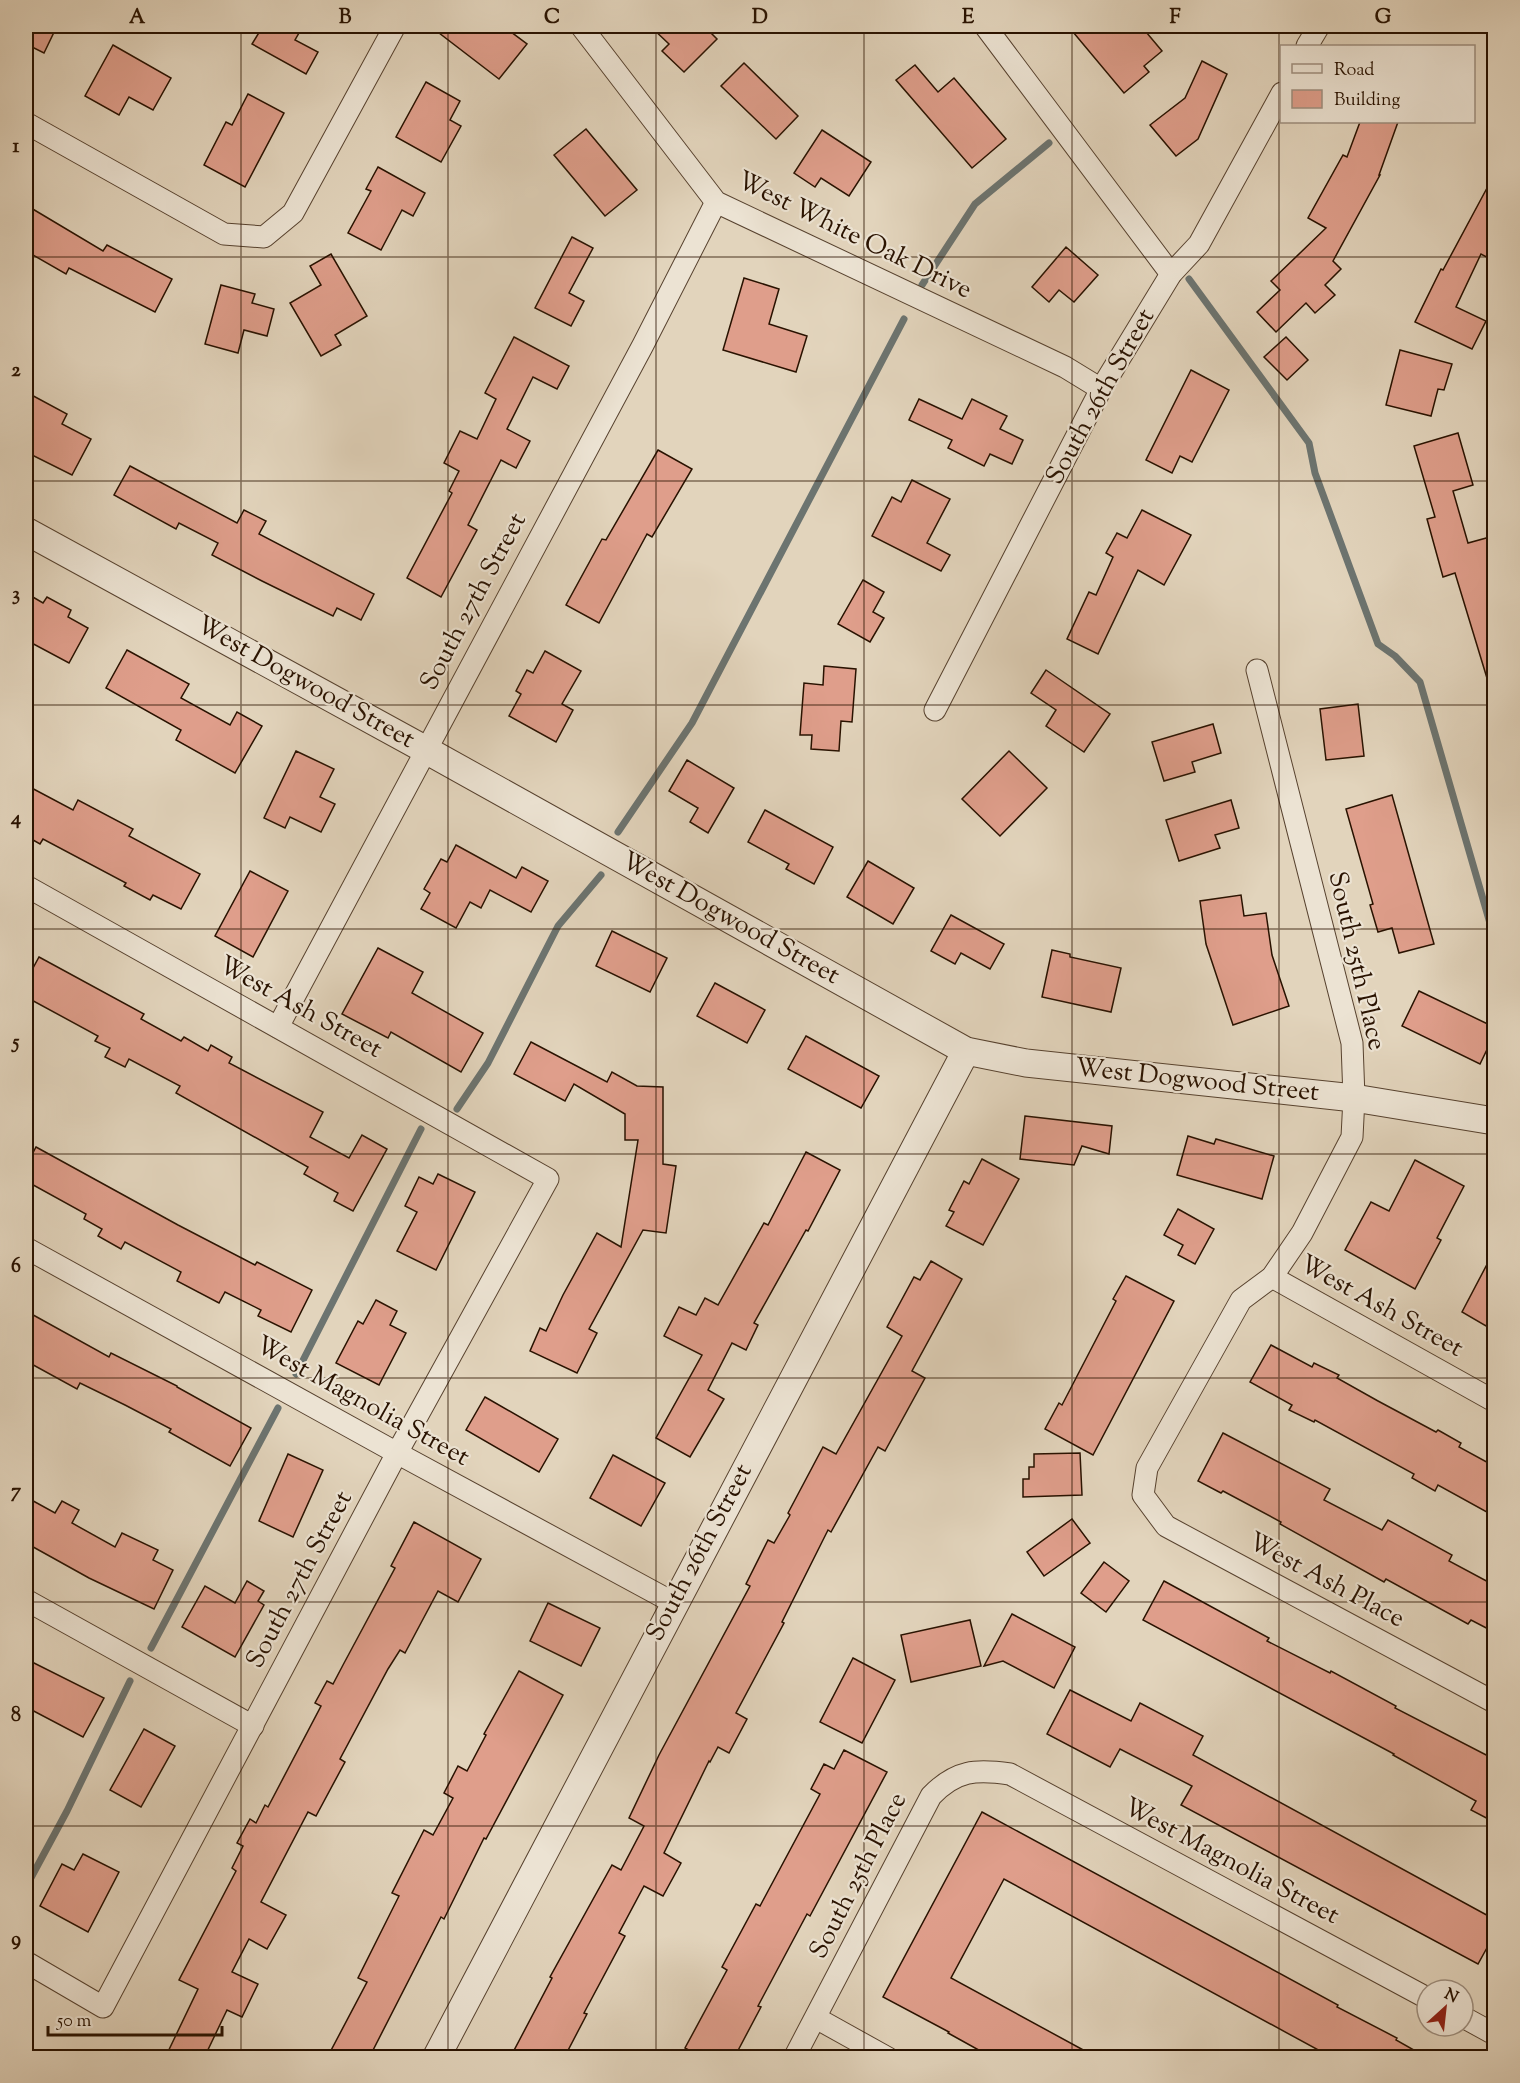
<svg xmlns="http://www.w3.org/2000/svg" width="1520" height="2083" font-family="'Sorts Mill Goudy',serif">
	<rect width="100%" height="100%" fill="#e2d4bc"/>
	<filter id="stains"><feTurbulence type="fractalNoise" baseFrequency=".00333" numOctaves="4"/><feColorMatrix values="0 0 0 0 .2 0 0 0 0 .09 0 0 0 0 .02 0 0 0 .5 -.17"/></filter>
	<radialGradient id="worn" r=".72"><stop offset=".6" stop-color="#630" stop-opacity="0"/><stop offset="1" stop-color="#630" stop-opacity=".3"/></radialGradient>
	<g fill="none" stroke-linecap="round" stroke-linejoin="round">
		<g stroke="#6c7470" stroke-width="7">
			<path d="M1189 279 1309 443 1315 473 1378 644 1395 656 1420 682 1494 937"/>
			<path d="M922 285 975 204 1049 143"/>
			<path d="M618 832 692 723 904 319"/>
			<path d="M457 1109 488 1063 558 926 601 875"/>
			<path d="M296 1374 421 1129"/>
			<path d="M151 1648 278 1408"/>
			<path d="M26 1887 67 1811 130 1681"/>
		</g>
	</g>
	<g fill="#df9e8b" stroke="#291200" stroke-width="1.5">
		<path d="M26 26H57L44 53 26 44Z"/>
		<path d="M263 26H303L295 40 318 52 306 74 252 44Z"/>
		<path d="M430 26H495L504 33 507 29 527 44 499 79Z"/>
		<path d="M650 26H704L717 39 684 72 662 51 669 44Z"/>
		<path d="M1068 26H1141L1162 51 1144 66 1149 72 1124 93Z"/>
		<path d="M113 45 171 78 153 110 129 97 119 115 85 96Z"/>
		<path d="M1202 61 1227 74 1198 139 1176 156 1150 125 1185 98Z"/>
		<path d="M744 63 798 116 776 139 721 86Z"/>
		<path d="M915 65 938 92 954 78 1006 139 972 168 896 80Z"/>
		<path d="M426 82 460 101 450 120 461 126 441 162 396 137Z"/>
		<path d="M248 94 284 113 245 187 204 165 226 122 232 125Z"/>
		<path d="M1360 122H1398L1379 175H1380L1333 261 1341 269 1325 285 1335 295 1315 313 1306 303 1276 332 1257 312 1280 290 1271 281 1326 228 1308 218 1343 155 1347 157Z"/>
		<path d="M586 129 637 190 605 216 554 155Z"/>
		<path d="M822 130 871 162 849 196 821 178 815 187 794 173Z"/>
		<path d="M378 167 425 193 413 216 402 210 381 250 348 233 371 191 366 189Z"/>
		<path d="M1494 175V261L1481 254 1456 307 1486 321 1472 349 1415 322 1441 269 1443 270Z"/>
		<path d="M26 205 103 251 107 245 172 279 155 312 69 268 66 274 26 251Z"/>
		<path d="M572 237 593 248 569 293 584 301 571 326 535 308Z"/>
		<path d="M1066 247 1098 275 1074 302 1059 290 1049 302 1032 287Z"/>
		<path d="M331 254 367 316 335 335 341 345 321 356 290 303 321 285 310 266Z"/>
		<path d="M744 278 779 289 769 324 807 336 796 372 723 350Z"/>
		<path d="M221 285 255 294 252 303 274 309 267 336 244 330 238 353 205 344Z"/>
		<path d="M514 337 569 366 557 389 533 377 507 429 530 441 516 468 501 460 468 525 477 530 441 597 407 578 452 493 449 491 459 471 444 463 460 431 477 439 496 399 485 393Z"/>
		<path d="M1286 337 1308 360 1287 380 1264 357Z"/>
		<path d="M1400 350 1452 364 1444 390 1438 389 1431 416 1386 405Z"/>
		<path d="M1191 370 1229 390 1192 462 1180 456 1172 473 1146 460Z"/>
		<path d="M26 392 67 414 62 424 91 439 72 475 26 452Z"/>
		<path d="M919 399 962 419 972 399 1007 416 1000 429 1023 440 1012 464 990 454 984 466 948 448 952 440 909 420Z"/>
		<path d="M1458 433 1473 485 1453 491 1468 543 1490 537 1494 551V687L1490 688 1455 573 1443 577 1427 519 1435 517 1414 446Z"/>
		<path d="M658 450 692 469 652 537 647 534 599 623 566 605 602 539 606 540Z"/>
		<path d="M130 466 237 523 244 510 266 521 259 534 374 594 361 620 337 608 333 616 262 581 212 555 218 543 179 523 176 529 114 495Z"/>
		<path d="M912 480 950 499 927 543 950 555 941 571 872 536 892 497 901 502Z"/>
		<path d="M1142 510 1191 535 1164 585 1138 570 1098 654 1067 639 1089 592 1096 595 1113 557 1106 553 1117 533 1127 538Z"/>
		<path d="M863 580 884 592 873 612 884 618 870 642 838 624Z"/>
		<path d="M26 593 43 603 47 597 71 610 68 617 88 628 69 663 26 640Z"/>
		<path d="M127 650 189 684 181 698 230 725 237 712 262 726 235 773 176 740 181 730 106 688Z"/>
		<path d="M545 651 581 671 562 704 573 710 556 742 509 716 521 694 516 691 527 670 533 673Z"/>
		<path d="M824 666 856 669 852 722 841 721 839 751 811 749 812 735H800L804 683 823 685Z"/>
		<path d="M1046 670 1110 714 1084 752 1046 726 1056 710 1031 693Z"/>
		<path d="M1358 704 1364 756 1326 760 1320 709Z"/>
		<path d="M1213 724 1221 753 1192 762 1195 772 1164 781 1152 742Z"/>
		<path d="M296 751 334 769 320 797 335 804 321 832 290 817 285 828 264 818Z"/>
		<path d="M1009 751 1047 788 1000 836 962 799Z"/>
		<path d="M687 760 734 788 708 833 690 822 698 808 669 791Z"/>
		<path d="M26 785 73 810 78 800 133 829 129 836 200 874 181 909 153 895 150 900 124 886 126 883 43 839 40 844 26 836Z"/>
		<path d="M1392 795 1434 944 1399 953 1392 928 1378 932 1370 905 1373 904 1346 809Z"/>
		<path d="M1231 800 1239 828 1215 835 1220 848 1179 861 1166 820Z"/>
		<path d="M765 810 833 847 814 884 786 869 789 864 748 842Z"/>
		<path d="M456 845 516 878 522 867 548 881 531 912 490 890 481 908 470 902 456 928 421 909 430 893 424 889 441 859 447 862Z"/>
		<path d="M868 861 914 888 893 924 847 897Z"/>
		<path d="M250 871 288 891 253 957 215 936Z"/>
		<path d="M1241 895 1244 916 1266 913 1272 955 1289 1006 1233 1025 1206 944 1200 901Z"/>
		<path d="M951 915 1004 944 990 969 961 953 955 964 931 951Z"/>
		<path d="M612 931 667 958 650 992 596 966Z"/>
		<path d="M378 948 423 972 412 993 483 1033 461 1072 391 1032 388 1038 342 1014Z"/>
		<path d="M1052 950 1070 954V957L1121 968 1111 1012 1042 997Z"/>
		<path d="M39 957 144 1014 141 1019 181 1041 184 1037 208 1051 211 1045 232 1057 229 1063 323 1112 310 1137 349 1158 362 1135 387 1149 353 1211 334 1201 338 1193 304 1174 308 1167 176 1093 180 1086 129 1059 125 1067 105 1057 110 1048 95 1041 98 1036 26 997V981Z"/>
		<path d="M715 983 765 1010 747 1043 697 1016Z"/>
		<path d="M1419 991 1494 1027V1035L1480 1064 1402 1026Z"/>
		<path d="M806 1036 879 1076 861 1108 788 1069Z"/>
		<path d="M531 1042 607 1082 612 1072 637 1086 663 1087V1164L676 1166 666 1233 643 1230 589 1329 597 1333 577 1373 530 1351 540 1328 546 1331 563 1295 597 1233 621 1247 638 1140H625V1114L574 1084 565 1101 514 1074Z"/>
		<path d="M1025 1116 1112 1126 1109 1154 1082 1146 1074 1165 1020 1159Z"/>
		<path d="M1188 1136 1214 1144 1216 1139 1274 1156 1262 1199 1177 1175Z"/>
		<path d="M36 1147 178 1225 255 1265 257 1262 312 1290 291 1332 258 1316 261 1310 225 1292 219 1303 177 1281 181 1272 125 1242 121 1249 98 1236 102 1229 84 1219 86 1214 26 1181V1166Z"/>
		<path d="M806 1152 840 1170 808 1231 806 1230 754 1323 758 1325 746 1350 732 1343 708 1390 724 1399 690 1457 656 1438 702 1355 664 1336 679 1307 696 1315 705 1298 718 1305 764 1223 768 1225Z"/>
		<path d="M982 1159 1019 1179 983 1245 946 1226 954 1212 949 1210 964 1181 969 1184Z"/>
		<path d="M1415 1160 1464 1186 1437 1238 1441 1240 1415 1289 1345 1250 1371 1202 1389 1211Z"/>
		<path d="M438 1174 475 1192 436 1270 397 1251 417 1212 405 1206 419 1177 433 1184Z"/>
		<path d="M1178 1209 1214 1229 1195 1264 1178 1255 1183 1245 1164 1235Z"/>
		<path d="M1494 1251V1310L1486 1326 1462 1312Z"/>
		<path d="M931 1261 962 1279 912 1371 925 1378 885 1451 878 1447 831 1532 828 1530 782 1622 784 1623 736 1713 747 1719 729 1753 718 1747 710 1762 709 1761 664 1853 681 1863 663 1896 644 1886 619 1933 625 1936 584 2013 587 2014 564 2058H510L552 1978 550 1977 612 1865 621 1870 644 1826 629 1818 659 1755 750 1586 746 1584 768 1540 774 1543 790 1515 788 1513 823 1447 836 1454 902 1336 887 1327 914 1277 920 1280Z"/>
		<path d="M1126 1276 1174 1301 1093 1455 1045 1429 1059 1403 1062 1405 1116 1301 1113 1299Z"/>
		<path d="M376 1300 397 1311 390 1325 406 1333 379 1385 336 1363 358 1321 363 1324Z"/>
		<path d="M26 1311 109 1357 111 1353 177 1386V1387L251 1428 230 1466 169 1432 171 1429 125 1405 80 1383 77 1389 26 1361Z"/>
		<path d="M1271 1345 1312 1367 1314 1363 1339 1375 1337 1378 1378 1401 1436 1432 1438 1430 1461 1443 1459 1447 1494 1466V1516L1438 1485 1435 1491 1412 1478 1414 1474 1315 1420 1314 1422 1289 1410 1292 1405 1250 1382Z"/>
		<path d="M485 1397 558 1439 539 1472 466 1430Z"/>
		<path d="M1223 1433 1330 1489 1324 1500 1382 1530 1388 1520 1452 1555 1449 1561 1494 1585V1632L1471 1620 1468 1624 1386 1579 1384 1582 1280 1524 1281 1522 1223 1491 1221 1493 1198 1481Z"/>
		<path d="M1080 1453 1082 1495 1023 1497V1479H1029V1467H1034V1454Z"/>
		<path d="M288 1454 323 1470 293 1537 259 1521Z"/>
		<path d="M613 1455 665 1483 641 1526 590 1498Z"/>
		<path d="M26 1497 55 1513 62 1501 79 1510 72 1523 115 1547 122 1533 158 1550 153 1560 173 1570 154 1609 89 1578 26 1543Z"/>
		<path d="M1072 1519 1090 1543 1044 1576 1027 1552Z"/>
		<path d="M414 1522 481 1559 458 1602 438 1591 405 1653 400 1650 388 1669 340 1759 345 1762 316 1816 308 1812 261 1902 286 1915 267 1949 249 1939 232 1972 258 1984 242 2017 227 2010 204 2058H165L198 1989 179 1980 236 1871 232 1868 243 1846 237 1843 250 1819 256 1823 265 1805 268 1807 321 1706 315 1703 327 1681 333 1684 343 1665 395 1568 391 1566Z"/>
		<path d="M1104 1562 1129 1581 1106 1612 1081 1593Z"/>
		<path d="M247 1581 264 1591 258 1601 264 1605 235 1657 182 1627 205 1586 235 1603Z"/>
		<path d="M1164 1581 1269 1638 1267 1641 1330 1673 1331 1671 1396 1706 1395 1708 1494 1759V1822L1471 1810 1476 1801 1393 1755 1394 1754 1143 1620Z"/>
		<path d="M548 1603 600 1628 581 1666 530 1641Z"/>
		<path d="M1012 1614 1075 1647 1054 1688 1003 1661 984 1666Z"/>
		<path d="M970 1620 981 1666 911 1682 901 1635Z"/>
		<path d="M853 1658 895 1680 862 1743 820 1722Z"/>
		<path d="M26 1659 104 1698 83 1737 26 1707Z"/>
		<path d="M519 1671 563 1695 486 1839 484 1838 444 1919 441 1917 369 2058H327L367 1982 358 1978 399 1896 392 1893 424 1830 433 1835 453 1798 444 1793 458 1766 467 1771 486 1735 484 1734Z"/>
		<path d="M1070 1690 1131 1721 1140 1703 1203 1736 1193 1755 1494 1919V1950L1488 1946 1478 1964 1181 1805 1192 1786 1120 1749 1110 1767 1047 1734Z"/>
		<path d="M144 1729 175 1746 141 1807 110 1790Z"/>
		<path d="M844 1750 887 1772 810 1916 807 1914 758 2006 761 2007 734 2058H703L685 2048 727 1970 722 1967 756 1904 760 1906 820 1794 811 1789 824 1764 834 1769Z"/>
		<path d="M982 1812 1338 2005 1337 2007 1397 2038 1396 2040 1428 2058H1333L1004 1879 951 1978 1098 2058H993L948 2033 949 2032 883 1997Z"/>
		<path d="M83 1854 119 1872 88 1932 40 1906 62 1864 74 1870Z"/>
	</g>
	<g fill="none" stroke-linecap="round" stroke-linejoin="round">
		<defs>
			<g id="minor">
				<path d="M581 26 716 202 1065 367 1101 389"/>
				<path d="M985 26 1171 274"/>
				<path d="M1307 46 1319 26"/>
				<path d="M26 123 224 234 264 237 293 213 395 26"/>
				<path d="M1257 670 1352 1043 1354 1098 1352 1137 1302 1233 1272 1277 1241 1300 1147 1468 1143 1495 1166 1526 1494 1702"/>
				<path d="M935 710 1101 389 1171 274 1199 244 1282 93"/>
				<path d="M26 886 548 1179 397 1453 103 2007 26 1962"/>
				<path d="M278 1027 643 345 716 202"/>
				<path d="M26 1248 397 1453 674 1603"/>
				<path d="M1272 1277 1494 1401"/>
				<path d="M26 1600 253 1726"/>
				<path d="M1463 2017 1494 2034"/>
				<path d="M816 2018 888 2058"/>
				<path d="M794 2058 931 1796C956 1770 976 1769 1010 1774L1427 1998"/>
			</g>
			<g id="tertiary">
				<path d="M26 531 426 750 966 1051 1026 1063 1354 1098 1494 1121"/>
				<path d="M436 2058 966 1051"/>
			</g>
		</defs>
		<use href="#minor" stroke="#57422f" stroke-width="23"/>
		<use href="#tertiary" stroke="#57422f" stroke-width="29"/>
		<use href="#minor" stroke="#ece3d3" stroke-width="21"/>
		<use href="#tertiary" stroke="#ece3d3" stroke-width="27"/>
	</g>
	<path fill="none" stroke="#291200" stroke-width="1.5" stroke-opacity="0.55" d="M241 26V2058M448 26V2058M656 26V2058M864 26V2058M1072 26V2058M1279 26V2058M26 257H1494M26 481H1494M26 705H1494M26 929H1494M26 1154H1494M26 1378H1494M26 1602H1494M26 1826H1494"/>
	<g text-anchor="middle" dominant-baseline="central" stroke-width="4.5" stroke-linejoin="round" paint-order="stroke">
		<g font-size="26" fill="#291200" stroke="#ece3d3">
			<text transform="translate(854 236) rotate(26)">West White Oak Drive</text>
			<text transform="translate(1101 397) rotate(-61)">South 26th Street</text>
			<text transform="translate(474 602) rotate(-62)">South 27th Street</text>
			<text transform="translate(305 683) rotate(29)">West Dogwood Street</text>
			<text transform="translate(730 919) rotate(29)">West Dogwood Street</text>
			<text transform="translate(1356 961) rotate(77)">South 25th Place</text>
			<text transform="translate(300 1008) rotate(29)">West Ash Street</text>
			<text transform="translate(1197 1081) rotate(6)">West Dogwood Street</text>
			<text transform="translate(1381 1307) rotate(29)">West Ash Street</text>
			<text transform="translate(362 1402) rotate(29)">West Magnolia Street</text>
			<text transform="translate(700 1553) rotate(-62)">South 26th Street</text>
			<text transform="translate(300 1580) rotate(-62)">South 27th Street</text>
			<text transform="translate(1326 1581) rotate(28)">West Ash Place</text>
			<text transform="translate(1231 1862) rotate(28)">West Magnolia Street</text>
			<text transform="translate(859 1876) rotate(-63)">South 25th Place</text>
		</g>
	</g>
	<rect width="1520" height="2083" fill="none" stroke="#e2d4bc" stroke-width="66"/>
	<rect x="1280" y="45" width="195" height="78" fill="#ece3d3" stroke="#9e8f7f" stroke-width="1.5"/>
	<rect x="1292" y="64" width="30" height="9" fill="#ece3d3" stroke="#9e8f7f" stroke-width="1.5"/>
	<text x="1334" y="75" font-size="18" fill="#291200">Road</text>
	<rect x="1292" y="90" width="30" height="18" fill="#df9e8b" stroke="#9e8f7f" stroke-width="1.5"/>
	<text x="1334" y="105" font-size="18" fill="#291200">Building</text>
	<g transform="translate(1445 2008) rotate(27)"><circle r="28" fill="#ece3d3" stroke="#9e8f7f" stroke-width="1.5"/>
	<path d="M0-4.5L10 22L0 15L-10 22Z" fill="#8f2418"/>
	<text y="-9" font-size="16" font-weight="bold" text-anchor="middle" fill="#291200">N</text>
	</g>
	<path d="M48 2026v9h174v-9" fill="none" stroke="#291200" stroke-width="3"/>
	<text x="57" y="2026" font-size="18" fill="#291200" stroke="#ece3d3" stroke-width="4.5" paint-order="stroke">50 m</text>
	<rect x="33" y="33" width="1454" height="2017" fill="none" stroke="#291200" stroke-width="2"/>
	<g font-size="20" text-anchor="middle" font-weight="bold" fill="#291200">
		<text x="137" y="23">A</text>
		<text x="345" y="23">B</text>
		<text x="552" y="23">C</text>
		<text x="760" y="23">D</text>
		<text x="968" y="23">E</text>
		<text x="1175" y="23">F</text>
		<text x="1383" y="23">G</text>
		<text x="16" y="152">1</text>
		<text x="16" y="376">2</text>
		<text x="16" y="600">3</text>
		<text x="16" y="824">4</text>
		<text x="16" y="1048">5</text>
		<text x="16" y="1272">6</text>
		<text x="16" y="1497">7</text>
		<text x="16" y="1721">8</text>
		<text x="16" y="1945">9</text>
	</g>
	<rect width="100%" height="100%" filter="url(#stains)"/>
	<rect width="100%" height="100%" fill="url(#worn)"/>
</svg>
